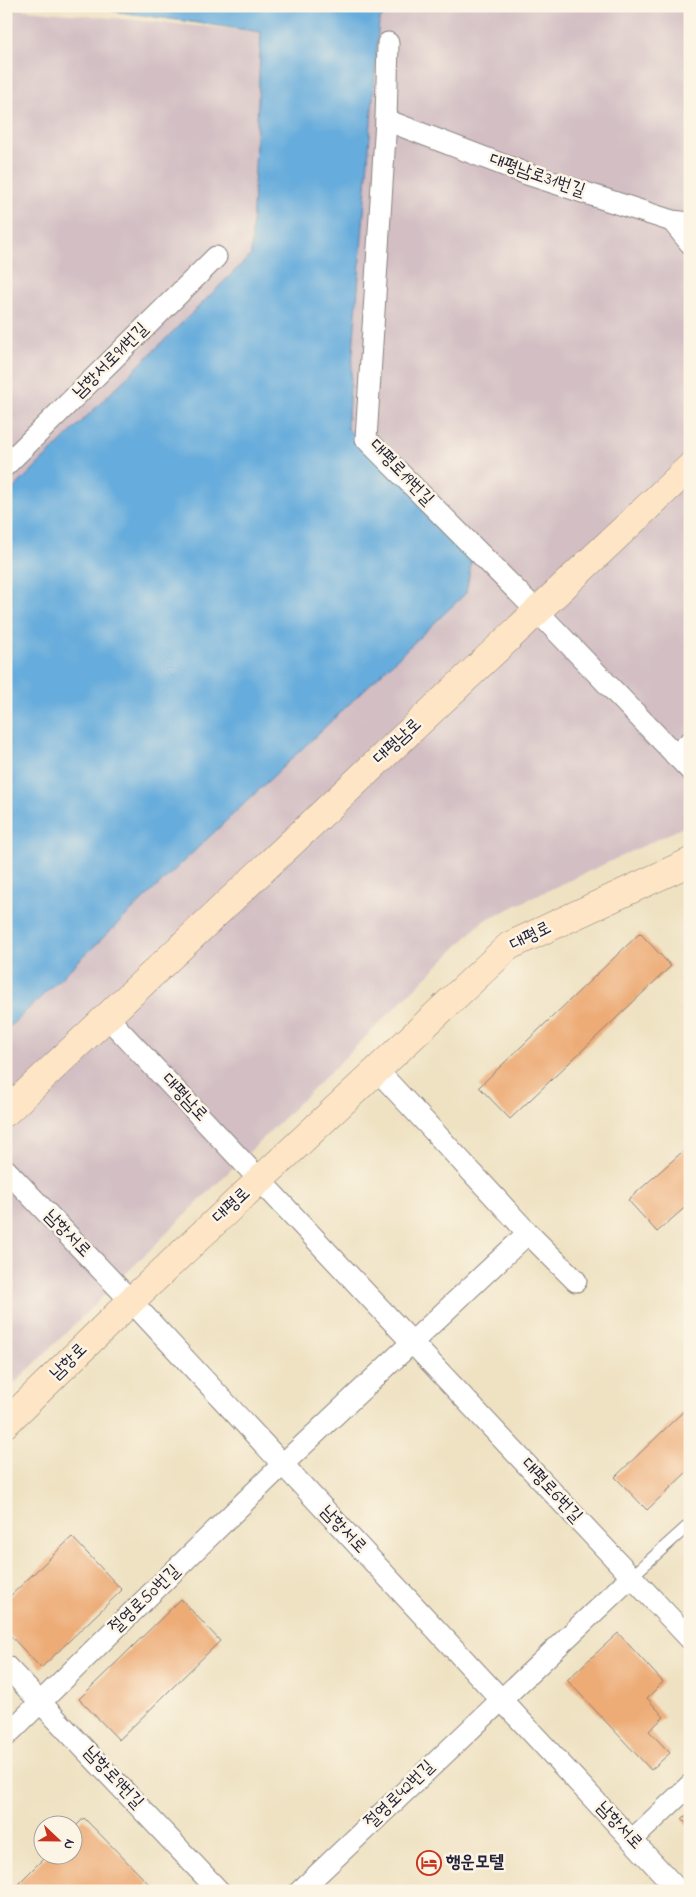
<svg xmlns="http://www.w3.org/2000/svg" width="696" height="1897" font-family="'Indie Flower','Poor Story',sans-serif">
	<rect width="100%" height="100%" fill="#fcf5e5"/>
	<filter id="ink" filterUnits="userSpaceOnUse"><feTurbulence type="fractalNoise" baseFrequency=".02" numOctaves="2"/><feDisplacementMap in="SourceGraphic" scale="10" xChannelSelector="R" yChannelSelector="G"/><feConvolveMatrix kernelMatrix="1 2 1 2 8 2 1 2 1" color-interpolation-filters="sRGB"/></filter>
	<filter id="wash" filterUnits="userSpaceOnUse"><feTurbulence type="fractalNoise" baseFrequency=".0096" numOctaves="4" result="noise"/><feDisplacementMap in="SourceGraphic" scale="20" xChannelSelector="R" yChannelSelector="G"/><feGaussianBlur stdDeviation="1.12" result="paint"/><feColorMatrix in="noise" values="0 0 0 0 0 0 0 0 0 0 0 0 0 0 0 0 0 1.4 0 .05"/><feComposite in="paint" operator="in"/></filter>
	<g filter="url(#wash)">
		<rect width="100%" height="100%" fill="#efe2c3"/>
		<g fill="#d2bec3">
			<path d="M391 6H690V824L483 921 6 1392V1030L466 593 472 551 347 428 379 21Z"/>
			<path d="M6 8 261 32 251 255 6 496Z"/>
		</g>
		<path fill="#66acdc" stroke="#44678c" d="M99 6H391L379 21 347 428 473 551 466 593 6 1030V496L251 255 261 32 113 11Z"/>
		<g id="blocks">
			<g fill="#edab76">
				<path d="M640 933 671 966 510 1119 479 1087Z"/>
				<path d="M690 1145V1203L657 1232 628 1200Z"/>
				<path d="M690 1405V1469L647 1510 615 1477Z"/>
				<path d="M72 1537 122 1590 41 1668 6 1631V1600Z"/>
				<path d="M181 1599 220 1641 119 1740 79 1699Z"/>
				<path d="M618 1633 663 1682 647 1698 664 1717 649 1731 670 1753 651 1770 567 1680Z"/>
				<path d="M690 1811V1828L682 1819Z"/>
				<path d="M84 1818 149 1884 141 1891H11L48 1854H72V1830Z"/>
			</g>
		</g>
	</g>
	<g filter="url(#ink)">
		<use href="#blocks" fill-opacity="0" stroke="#88827f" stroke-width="1"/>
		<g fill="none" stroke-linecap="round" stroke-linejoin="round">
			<defs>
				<path id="lane" d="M631 1577 690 1524"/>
				<g id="street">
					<path d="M388 43 386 120 366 439 537 611 690 770"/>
					<path d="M386 120 527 174 672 221 690 223"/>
					<path d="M672 221 690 243"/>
					<path d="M6 465 216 257"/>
					<path d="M675 755 690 742"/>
					<path d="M107 1017 690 1639"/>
					<path d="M377 1070 528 1233 576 1281"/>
					<path d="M6 1170 131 1301 679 1891"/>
					<path d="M6 1666 219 1891"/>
					<path d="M6 1736 283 1464 528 1233"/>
					<path d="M632 1840 690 1785"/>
					<path d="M300 1891 631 1577"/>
				</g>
				<g id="secondary">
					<path d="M6 1112 690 467"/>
					<path d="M6 1423 131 1301 509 946 690 862"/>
				</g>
			</defs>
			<use href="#lane" stroke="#88827f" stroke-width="13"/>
			<use href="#street" stroke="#88827f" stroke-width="23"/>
			<use href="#secondary" stroke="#88827f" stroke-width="29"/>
			<use href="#lane" stroke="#fff" stroke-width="11"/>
			<use href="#street" stroke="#fff" stroke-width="21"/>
			<use href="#secondary" stroke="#fde5c5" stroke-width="28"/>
		</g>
	</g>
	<defs>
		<symbol id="hotel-ring" viewBox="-11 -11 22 22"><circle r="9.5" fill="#fcf5e5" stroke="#c8321e" stroke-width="1.5"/><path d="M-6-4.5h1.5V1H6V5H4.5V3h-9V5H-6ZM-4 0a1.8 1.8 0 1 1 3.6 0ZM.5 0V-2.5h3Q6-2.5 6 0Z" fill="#c8321e"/></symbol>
	</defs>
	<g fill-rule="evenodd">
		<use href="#hotel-ring" x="415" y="1849" width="28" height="28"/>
	</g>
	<g text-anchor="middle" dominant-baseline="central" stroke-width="5" stroke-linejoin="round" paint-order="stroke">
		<g font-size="18" fill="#22223b" stroke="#fcf5e5">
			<text transform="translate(537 176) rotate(19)">대평남로31번길</text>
			<text transform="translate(111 361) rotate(-45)">남항서로91번길</text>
			<text transform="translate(401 473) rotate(46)">대평로19번길</text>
			<text transform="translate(398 742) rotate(-43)">대평남로</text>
			<text transform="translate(531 937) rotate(-27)">대평로</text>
			<text transform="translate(184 1098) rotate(47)">대평남로</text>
			<text transform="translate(232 1206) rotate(-43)">대평로</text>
			<text transform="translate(67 1234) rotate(46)">남항서로</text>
			<text transform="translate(69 1362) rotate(-44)">남항로</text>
			<text transform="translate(551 1491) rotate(47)">대평로6번길</text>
			<text transform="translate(343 1530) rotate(47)">남항서로</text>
			<text transform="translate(145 1600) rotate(-44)">절영로50번길</text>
			<text transform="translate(113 1778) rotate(47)">남항로9번길</text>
			<text transform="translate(400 1795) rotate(-44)">절영로42번길</text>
			<text transform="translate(619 1826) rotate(47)">남항서로</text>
		</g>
		<g font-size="18" font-weight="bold" fill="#22223b" stroke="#fcf5e5" text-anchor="start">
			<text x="446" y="1863">행운모텔</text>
		</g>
	</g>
	<rect width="696" height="1897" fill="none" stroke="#fcf5e5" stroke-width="25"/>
	<g transform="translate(58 1840) rotate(112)"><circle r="24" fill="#fcf5e5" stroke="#a5a1a1"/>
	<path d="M0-4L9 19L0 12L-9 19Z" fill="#c8321e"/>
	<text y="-8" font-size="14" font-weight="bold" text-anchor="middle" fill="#22223b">N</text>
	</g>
</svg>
